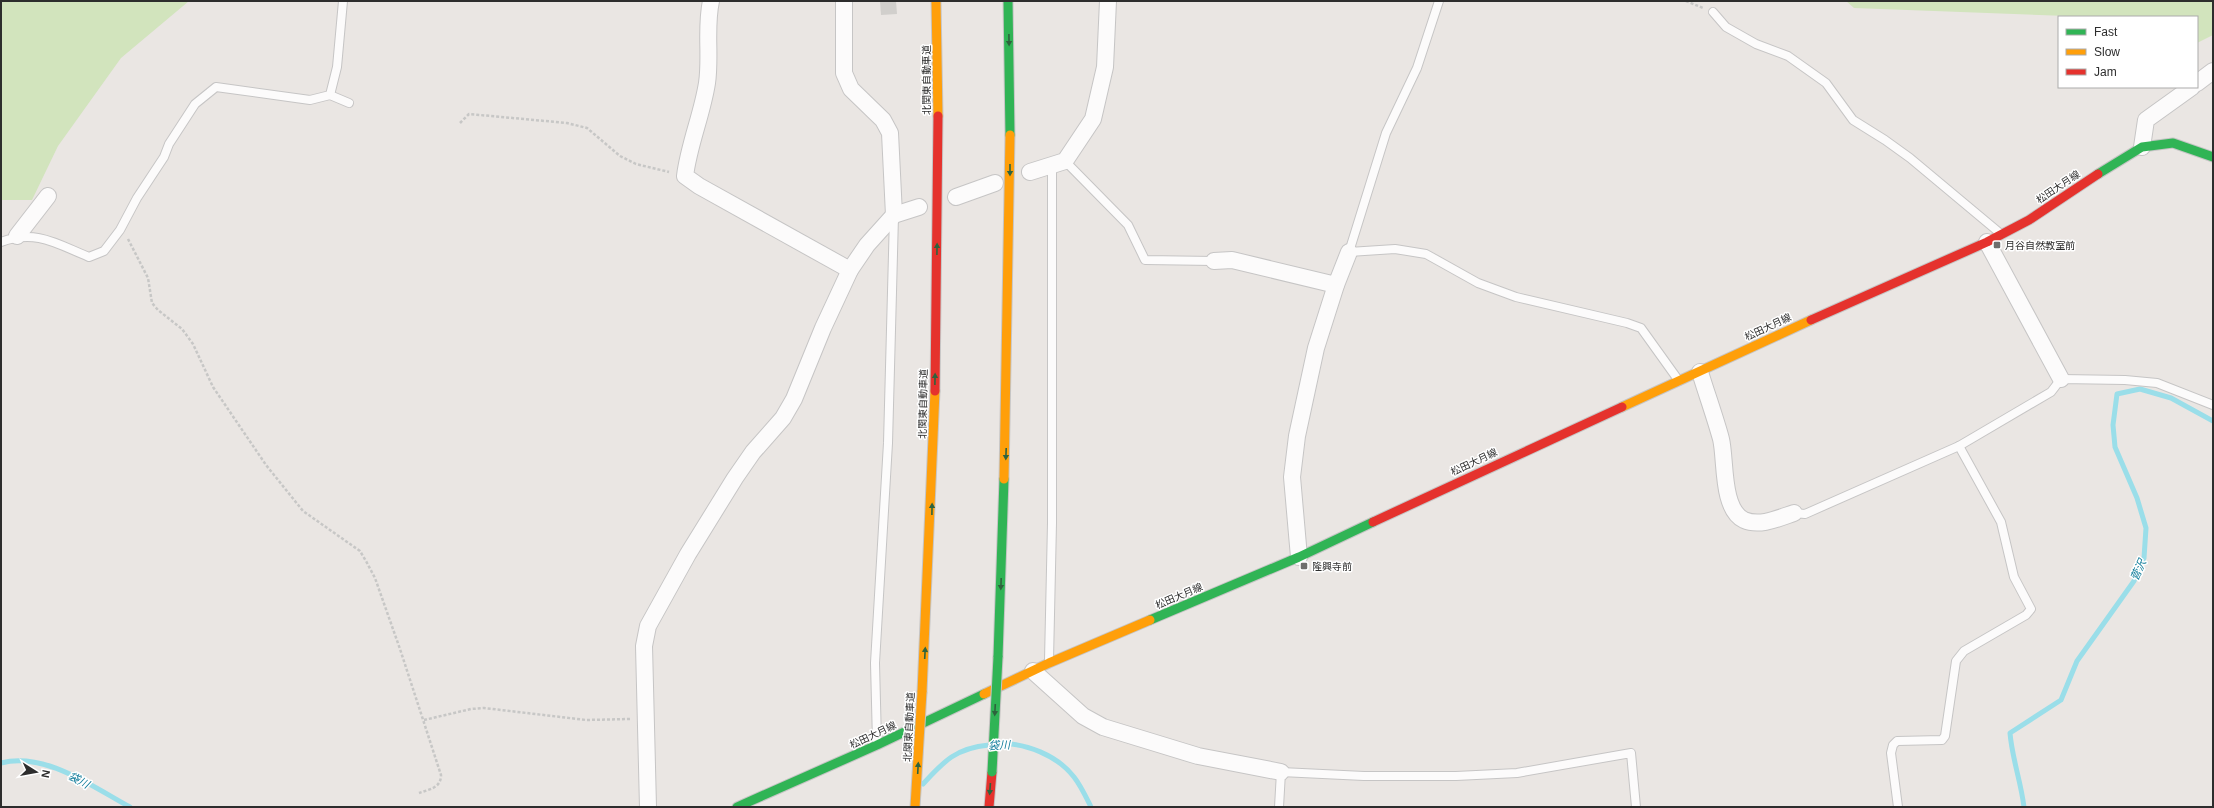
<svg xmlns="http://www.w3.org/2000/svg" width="2214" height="808" font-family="Helvetica,'Noto Sans JP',sans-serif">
	<rect width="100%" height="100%" fill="#eae6e3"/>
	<g fill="#d2e4bd">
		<path d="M1 1H189L121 58 58 146 32 200H1Z"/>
		<path d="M1846 1H2213V35L2197 43V17H2095L1854 8Z"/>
	</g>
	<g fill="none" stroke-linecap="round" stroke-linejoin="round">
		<g stroke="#9adee9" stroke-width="5">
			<path d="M999 744C1025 742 1058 756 1074 777 1081 786 1086 797 1091 807"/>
			<path d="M1 763C44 751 93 787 130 807"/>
			<path d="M923 784C944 761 956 748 989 745"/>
			<path d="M2024 807C2021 782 2012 758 2010 733L2061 700 2077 661 2134 581 2144 558 2146 528 2137 498 2115 447 2113 425 2117 394 2140 389 2171 398 2213 421"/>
		</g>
	</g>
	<path fill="#d1cfcc" d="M880 1H896L897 14 881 15Z"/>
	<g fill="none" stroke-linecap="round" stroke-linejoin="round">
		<defs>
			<g id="lane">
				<path d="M1439 1 1417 68 1386 133 1349 252 1395 249 1426 254 1478 283 1516 297 1627 323 1641 328 1679 381"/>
				<path d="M1713 12 1726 27 1756 44 1788 56 1826 83 1853 120 1885 140 1910 158 2001 234"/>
				<path d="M330 95 349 103"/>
				<path d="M1065 161 1128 225 1145 260 1214 261"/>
				<path d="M1 242C36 229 57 244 89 257L104 251 120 230 137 198 164 157 169 144 195 104 216 87 310 100 330 95 337 67 343 1"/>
				<path d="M1794 513 1805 514 1959 446 2051 392 2061 379 2125 380 2157 383 2213 405"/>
				<path d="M1049 660 1052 523V165"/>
				<path d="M877 742 875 663 888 443 894 216"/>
				<path d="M1279 807 1281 772 1364 776H1456L1517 773 1631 753 1636 807"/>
				<path d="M1898 807 1891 753 1893 745 1897 741 1942 740 1945 736 1956 661 1964 651 2026 615 2031 609 2014 577 2001 522 1959 446"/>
			</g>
			<g id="street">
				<path d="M711 1C705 28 711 56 707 83 702 115 689 144 685 176L699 186 850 270"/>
				<path d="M844 1V73L851 89 883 120 890 133 894 215"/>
				<path d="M2197 83 2213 71"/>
				<path d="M2142 147 2146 120 2192 87"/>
				<path d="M1030 172 1065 161 1093 119 1105 67 1108 1"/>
				<path d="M956 197 995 183"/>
				<path d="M17 236 48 196"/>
				<path d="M1987 242 2061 379"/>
				<path d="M1214 261 1232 260 1336 285"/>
				<path d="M1700 372C1707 395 1715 417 1721 439 1726 459 1721 509 1744 520 1760 527 1779 518 1794 513"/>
				<path d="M1299 557 1292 477 1297 436 1316 348 1336 285 1349 252"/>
				<path d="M1033 671 1083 716 1103 727 1198 756 1281 772"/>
				<path d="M648 807 644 646 648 626 688 554 735 478 753 452 783 418 794 399 823 328 850 270 867 245 894 215 919 207"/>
			</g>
			<g id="fast">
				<path d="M1008 1 1010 135"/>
				<path d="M2098 174 2142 147 2173 143 2213 157"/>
				<path d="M1150 620 1299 557 1373 522"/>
				<path d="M998 657 1004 479"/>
				<path d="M737 807 877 745 984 694"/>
			</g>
			<g id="slow">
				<path d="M936 1 938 116"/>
				<path d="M1622 407 1811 320"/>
				<path d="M1004 479 1010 135"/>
				<path d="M922 692 935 391"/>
				<path d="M984 694 1049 663 1150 620"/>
			</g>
			<g id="jam">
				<path d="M1811 320 1987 242 2029 220 2098 174"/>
				<path d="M935 391 938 116"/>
				<path d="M1373 522 1622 407"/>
				<path d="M989 807 992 772"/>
			</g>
		</defs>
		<use href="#lane" stroke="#c6c5c5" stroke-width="10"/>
		<use href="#street" stroke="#c6c5c5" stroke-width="18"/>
		<use href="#fast" stroke="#c6c5c5" stroke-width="11"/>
		<use href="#slow" stroke="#c6c5c5" stroke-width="11"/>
		<use href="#jam" stroke="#c6c5c5" stroke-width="11"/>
		<g stroke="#c7c7c6" stroke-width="2.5" stroke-dasharray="3 2" stroke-linecap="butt">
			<path d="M1686 1 1703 8"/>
			<path d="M460 123 469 114 567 123 587 128 620 156 636 164 669 172"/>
			<path d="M128 239 148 278 152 303 158 310 182 329 193 344 213 387 266 465 303 511 360 551 366 561 375 578 400 649 441 775C441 788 430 789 419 793"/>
			<path d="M424 720 471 709 484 708 586 720 630 719"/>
		</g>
		<use href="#lane" stroke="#fcfbfb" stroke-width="8"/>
		<use href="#street" stroke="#fcfbfb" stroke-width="16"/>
		<use href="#fast" stroke="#30b455" stroke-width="9"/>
		<use href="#slow" stroke="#ff9f0a" stroke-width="9"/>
		<use href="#jam" stroke="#e5322d" stroke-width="9"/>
		<defs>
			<path id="fast-bridge" d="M992 772 998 657"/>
			<path id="slow-bridge" d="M915 807 922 692"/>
		</defs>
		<use href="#fast-bridge" stroke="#c6c4c3" stroke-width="11" stroke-linecap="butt"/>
		<use href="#slow-bridge" stroke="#c6c4c3" stroke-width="11" stroke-linecap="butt"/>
		<use href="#fast-bridge" stroke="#30b455" stroke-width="9"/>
		<use href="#slow-bridge" stroke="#ff9f0a" stroke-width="9"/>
	</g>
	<defs><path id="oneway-solid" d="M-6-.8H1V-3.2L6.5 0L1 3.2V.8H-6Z"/></defs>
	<g fill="#2e633d">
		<use href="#oneway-solid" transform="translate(1009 40) rotate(89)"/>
		<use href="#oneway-solid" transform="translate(1010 170) rotate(90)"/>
		<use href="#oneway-solid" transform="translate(937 249) rotate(-89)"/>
		<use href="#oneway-solid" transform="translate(935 379) rotate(-89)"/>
		<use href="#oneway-solid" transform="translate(1006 454) rotate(92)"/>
		<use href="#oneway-solid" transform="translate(932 509) rotate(-89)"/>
		<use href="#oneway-solid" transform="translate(1001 584) rotate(92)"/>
		<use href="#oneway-solid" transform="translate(925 653) rotate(-87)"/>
		<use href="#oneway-solid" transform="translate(995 710) rotate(93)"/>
		<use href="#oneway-solid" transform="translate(918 768) rotate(-87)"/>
		<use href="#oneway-solid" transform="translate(990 789) rotate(94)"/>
	</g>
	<g fill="#6f6e6d" stroke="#fff" stroke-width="1.5">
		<rect x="1993" y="241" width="8" height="8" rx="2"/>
		<rect x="1300" y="562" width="8" height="8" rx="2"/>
	</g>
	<g text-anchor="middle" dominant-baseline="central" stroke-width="3" stroke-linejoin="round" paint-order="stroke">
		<g font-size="10" fill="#2d2d2d" stroke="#fff">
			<text transform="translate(926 80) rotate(-90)">北関東自動車道</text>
			<text transform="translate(2058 187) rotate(-34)">松田大月線</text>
			<text transform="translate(1768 327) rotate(-25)">松田大月線</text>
			<text transform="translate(923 404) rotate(-89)">北関東自動車道</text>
			<text transform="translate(1474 462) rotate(-25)">松田大月線</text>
			<text transform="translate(1179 596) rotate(-23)">松田大月線</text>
			<text transform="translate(909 727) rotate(-87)">北関東自動車道</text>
			<text transform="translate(873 735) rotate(-25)">松田大月線</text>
		</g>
		<g font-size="10" fill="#2d2d2d" stroke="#fff" text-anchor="start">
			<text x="2005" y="245">月谷自然教室前</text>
			<text x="1312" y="566">隆興寺前</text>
		</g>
		<g font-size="11" font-style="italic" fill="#127d9b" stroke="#fff">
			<text transform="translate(2138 570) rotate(-66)">菅沢</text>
			<text transform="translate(999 745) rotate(-2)">袋川</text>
			<text transform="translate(79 780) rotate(28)">袋川</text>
		</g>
	</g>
	<rect width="2214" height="808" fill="none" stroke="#2d2d2d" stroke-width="4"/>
	<rect x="2058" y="16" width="140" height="72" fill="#ffffff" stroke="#ababab"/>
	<rect x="2066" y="29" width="20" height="6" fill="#30b455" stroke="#ababab"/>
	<text x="2094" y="36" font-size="12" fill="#2d2d2d">Fast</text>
	<rect x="2066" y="49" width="20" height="6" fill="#ff9f0a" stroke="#ababab"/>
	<text x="2094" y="56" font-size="12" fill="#2d2d2d">Slow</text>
	<rect x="2066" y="69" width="20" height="6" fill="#e5322d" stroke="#ababab"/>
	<text x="2094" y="76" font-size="12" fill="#2d2d2d">Jam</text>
	<g transform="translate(36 772) rotate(101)" stroke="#ffffff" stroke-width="3" paint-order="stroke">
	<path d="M0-3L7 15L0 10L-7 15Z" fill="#2d2d2d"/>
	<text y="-6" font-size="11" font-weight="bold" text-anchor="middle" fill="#2d2d2d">N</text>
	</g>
</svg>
